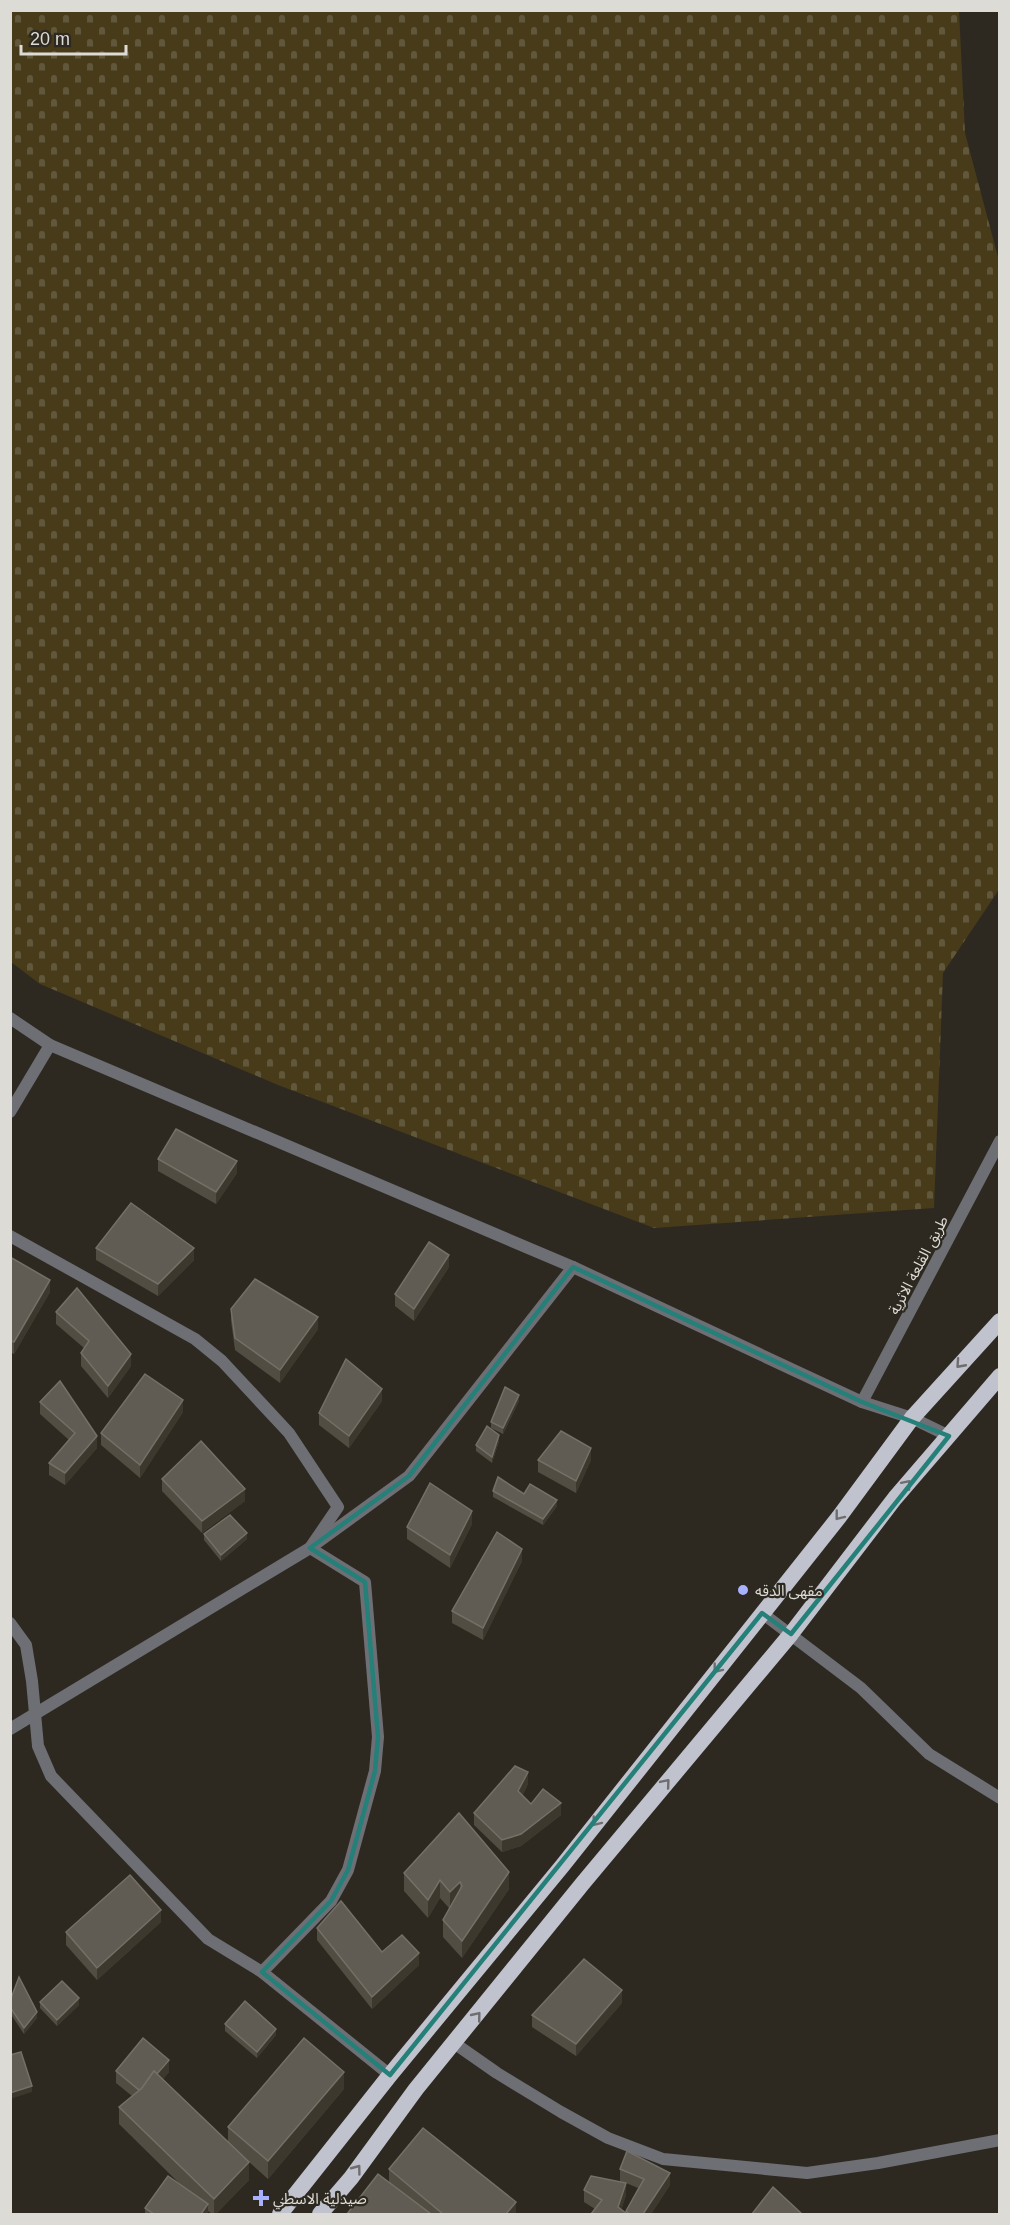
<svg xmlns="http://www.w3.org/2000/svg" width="1010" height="2225" font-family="Helvetica,'Noto Sans Arabic',sans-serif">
	<defs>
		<pattern id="cemetery-stones" width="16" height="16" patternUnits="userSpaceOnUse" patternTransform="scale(1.5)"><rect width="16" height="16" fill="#473b1a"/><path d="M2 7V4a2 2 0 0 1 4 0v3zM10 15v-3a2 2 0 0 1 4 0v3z" fill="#61573a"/></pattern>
	</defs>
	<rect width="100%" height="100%" fill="#2d2920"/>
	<path fill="url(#cemetery-stones)" d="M10 11H959L965 133 999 261 1000 888 943 973 934 1208 654 1228 278 1085 40 984 11 962Z"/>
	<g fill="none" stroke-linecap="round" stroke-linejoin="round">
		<path stroke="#6e6f74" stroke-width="12" d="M862 1402 1000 1141"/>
		<g stroke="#6e6f74" stroke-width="12">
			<path d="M10 1018 50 1045 573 1267 862 1402 912 1418 949 1436"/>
			<path d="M10 1112 50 1045"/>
			<path d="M10 1236 195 1339 222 1361 289 1433 338 1507 310 1548 365 1582 378 1737 375 1771 348 1870 331 1901 262 1972"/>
			<path d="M762 1613 861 1688 929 1754 1000 1798"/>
			<path d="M10 1623 26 1645 32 1681 38 1746 51 1776 208 1939 262 1972 390 2075"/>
			<path d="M10 1729 310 1548 409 1476 573 1267"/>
			<path d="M454 2043 497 2073 561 2112 608 2138 663 2159 807 2173 878 2163 1000 2140"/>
		</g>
		<g stroke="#c0c2cd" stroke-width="16">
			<path d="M280 2214 390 2075 563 1865 839 1517 912 1418 1000 1321"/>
			<path d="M320 2214 351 2178 416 2089 583 1883 791 1634 895 1498 1000 1376"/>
		</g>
	</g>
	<g fill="#514d43" fill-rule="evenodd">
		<path d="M158 1159 237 1173 216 1204 158 1171Z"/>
		<path d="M96 1248 194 1260 158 1296 96 1260Z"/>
		<path d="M10 1257 50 1292 14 1354 10 1352Z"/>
		<path d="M449 1267 414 1321 395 1306V1294Z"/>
		<path d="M231 1309 318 1329 280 1383 235 1350 231 1321Z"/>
		<path d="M56 1312 131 1366 108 1398 81 1366V1353L84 1348 56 1324Z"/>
		<path d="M382 1401 349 1448 319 1425V1413Z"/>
		<path d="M519 1401 503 1434 491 1428V1422Z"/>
		<path d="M40 1402 97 1448 65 1485 49 1475V1463L69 1440 40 1414Z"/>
		<path d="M183 1412 140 1478 101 1445V1433Z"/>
		<path d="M499 1441 492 1463 476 1451V1445Z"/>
		<path d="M538 1460H591L576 1493 538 1472Z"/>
		<path d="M162 1479 245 1501 202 1533 162 1491Z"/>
		<path d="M493 1491 524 1494 557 1506 543 1525 493 1497Z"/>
		<path d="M472 1524 450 1568 407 1539V1527Z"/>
		<path d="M204 1534 247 1539 221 1561 204 1540Z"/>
		<path d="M522 1561 483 1640 452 1623V1611Z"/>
		<path d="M528 1784 522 1796 531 1804 561 1815 521 1846 502 1852 474 1825V1813Z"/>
		<path d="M404 1873 509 1889 462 1958 443 1937V1920L449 1908 440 1898 428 1918 404 1891Z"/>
		<path d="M161 1922 97 1980 66 1945V1932Z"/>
		<path d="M317 1928 382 1952 419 1965 372 2009 317 1940Z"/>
		<path d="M10 2001 37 2018 24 2034 10 2013Z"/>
		<path d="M40 2002 79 2005 57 2026 40 2008Z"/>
		<path d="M622 2003 576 2056 532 2027V2015Z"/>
		<path d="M225 2024 276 2035 257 2058 225 2031Z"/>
		<path d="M116 2071 169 2072 163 2079 228 2142V2127L344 2089 268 2179 248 2161 249 2180 216 2214H212L208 2211V2214H145V2208L182 2186 119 2124V2107L132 2096 116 2083Z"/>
		<path d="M389 2169 516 2214H347L389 2182Z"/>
		<path d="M620 2169 670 2185 651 2214H591L595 2209 584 2202V2190L624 2183 620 2181ZM626 2183 638 2188 626 2211V2214L621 2210 626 2195Z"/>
	</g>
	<g fill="#3c382e">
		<path d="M237 1161V1173L216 1204V1192Z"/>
		<path d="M194 1248V1260L158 1296V1284Z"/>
		<path d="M449 1255V1267L414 1321V1309Z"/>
		<path d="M50 1280V1292L14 1354V1342Z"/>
		<path d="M318 1317V1329L280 1383V1370Z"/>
		<path d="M131 1354V1366L108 1398V1386Z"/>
		<path d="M382 1389V1401L349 1448V1436Z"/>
		<path d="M519 1395V1401L503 1434V1428Z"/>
		<path d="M183 1400V1412L140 1478V1465Z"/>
		<path d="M499 1435V1441L492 1463V1457Z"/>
		<path d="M97 1436V1448L65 1485V1473Z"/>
		<path d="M591 1448V1460L576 1493V1481Z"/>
		<path d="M245 1489V1501L202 1533V1521Z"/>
		<path d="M557 1500V1506L543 1525V1519Z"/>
		<path d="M472 1511V1524L450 1568V1555Z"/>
		<path d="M247 1533V1539L221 1561V1555Z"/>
		<path d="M522 1549V1561L483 1640V1628Z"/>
		<path d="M528 1772V1784L518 1803V1791Z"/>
		<path d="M561 1803V1815L521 1846 502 1852V1840Z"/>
		<path d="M509 1872V1889L462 1958V1941Z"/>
		<path d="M440 1880V1898L428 1918V1900Z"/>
		<path d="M460 1882V1899L450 1909V1892Z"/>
		<path d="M161 1910V1922L97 1980V1968Z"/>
		<path d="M419 1953V1965L372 2009V1997Z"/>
		<path d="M622 1990V2003L576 2056V2044Z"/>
		<path d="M79 1998V2005L57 2026V2020Z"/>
		<path d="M37 2012V2018L24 2034V2028Z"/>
		<path d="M276 2029V2035L257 2058V2052Z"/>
		<path d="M169 2060V2072L142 2105V2093Z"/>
		<path d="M344 2072V2089L268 2179V2161Z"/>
		<path d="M32 2086V2092L10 2099V2093Z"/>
		<path d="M249 2162V2180L216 2214H214V2199Z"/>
		<path d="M670 2173V2185L651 2214H643Z"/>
		<path d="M626 2183V2195L620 2214 618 2207Z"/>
		<path d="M516 2202V2214H506Z"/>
		<path d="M208 2204V2214H201Z"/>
	</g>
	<g fill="#605c53" stroke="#737067" stroke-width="1.5">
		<path d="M176 1129 237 1161 216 1192 158 1159Z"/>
		<path d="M131 1203 194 1248 158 1284 96 1248Z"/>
		<path d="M429 1242 449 1255 414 1309 395 1294Z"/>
		<path d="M10 1257 50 1280 14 1342 10 1340Z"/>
		<path d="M255 1279 318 1317 280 1370 235 1338 231 1309Z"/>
		<path d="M77 1288 131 1354 108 1386 81 1353 89 1341 56 1312Z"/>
		<path d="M346 1359 382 1389 349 1436 319 1413Z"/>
		<path d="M145 1374 183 1400 140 1465 101 1433Z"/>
		<path d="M60 1381 97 1436 65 1473 49 1463 75 1433 40 1402Z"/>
		<path d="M505 1387 519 1395 503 1428 491 1422Z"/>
		<path d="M487 1426 499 1435 492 1457 476 1445Z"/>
		<path d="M561 1431 591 1448 576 1481 538 1460Z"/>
		<path d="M201 1441 245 1489 202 1521 162 1479Z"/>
		<path d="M498 1477 524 1494 530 1484 557 1500 543 1519 493 1491Z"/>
		<path d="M430 1483 472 1511 450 1555 407 1527Z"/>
		<path d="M230 1515 247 1533 221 1555 204 1534Z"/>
		<path d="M497 1532 522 1549 483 1628 452 1611Z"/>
		<path d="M515 1766 528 1772 518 1791 531 1804 543 1789 561 1803 521 1834 502 1840 474 1813Z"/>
		<path d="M459 1813 509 1872 462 1941 443 1920 462 1886 460 1882 450 1892 440 1880 428 1900 404 1873Z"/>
		<path d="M130 1875 161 1910 97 1968 66 1932Z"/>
		<path d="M341 1901 382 1952 402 1935 419 1953 372 1997 317 1928Z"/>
		<path d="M584 1959 622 1990 576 2044 532 2015Z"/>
		<path d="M19 1977 37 2012 24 2028 10 2007V2001Z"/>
		<path d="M62 1981 79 1998 57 2020 40 2002Z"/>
		<path d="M245 2001 276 2029 257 2052 225 2024Z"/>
		<path d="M143 2038 169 2060 157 2074 154 2071 142 2088 139 2090 116 2071Z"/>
		<path d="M304 2038 344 2072 268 2161 228 2127Z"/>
		<path d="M21 2052 32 2086 10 2093V2055Z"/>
		<path d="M154 2071 249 2162 214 2199 119 2107 142 2088Z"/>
		<path d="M423 2128 516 2202 506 2214H443L389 2169Z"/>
		<path d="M627 2151 670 2173 643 2214H629L626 2211 644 2179 620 2169Z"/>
		<path d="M378 2174 431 2214H347Z"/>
		<path d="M168 2176 208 2204 201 2214H154L145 2208Z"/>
		<path d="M591 2176 626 2183 618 2207 627 2214H591L602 2200 584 2190Z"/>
		<path d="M773 2187 802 2214H752Z"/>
	</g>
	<defs><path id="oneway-chevron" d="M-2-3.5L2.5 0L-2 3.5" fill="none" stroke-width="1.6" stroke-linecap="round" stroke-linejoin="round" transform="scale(1.5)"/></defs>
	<g stroke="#6f6e6e">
		<use href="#oneway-chevron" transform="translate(960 1364) rotate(132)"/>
		<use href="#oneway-chevron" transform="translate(907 1484) rotate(-49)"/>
		<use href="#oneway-chevron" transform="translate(839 1516) rotate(128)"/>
		<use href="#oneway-chevron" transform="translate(717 1669) rotate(128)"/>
		<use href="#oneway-chevron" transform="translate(666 1783) rotate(-50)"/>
		<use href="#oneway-chevron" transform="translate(596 1822) rotate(128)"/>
		<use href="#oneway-chevron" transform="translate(477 2016) rotate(-51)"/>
		<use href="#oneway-chevron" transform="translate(357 2169) rotate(-53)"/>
	</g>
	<path fill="none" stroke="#248078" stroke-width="4.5" stroke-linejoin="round" d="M573 1267 862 1402 949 1436 791 1634 762 1613 390 2075 262 1972 331 1901 348 1870 375 1771 378 1737 365 1582 310 1548 409 1476Z"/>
	<g fill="#a7b1fc" stroke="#2d2920" stroke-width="2">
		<circle cx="743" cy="1590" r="6"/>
		<path d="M258 2189h6v6h6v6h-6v6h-6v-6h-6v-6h6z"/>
	</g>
	<g text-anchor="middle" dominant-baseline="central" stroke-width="4.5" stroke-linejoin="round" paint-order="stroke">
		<g font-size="15" fill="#dddbd5" stroke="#2d2920">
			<text transform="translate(918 1265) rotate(-62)">طريق القلعة الاثرية</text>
		</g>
		<g font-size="15" fill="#dddbd5" stroke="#2d2920" text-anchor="start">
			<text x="755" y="1590">مقهى الدقه</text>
			<text x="273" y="2198">صيدلية الاسطي</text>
		</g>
	</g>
	<rect width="1010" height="2225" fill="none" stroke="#dddbd5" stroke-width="24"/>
	<path d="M21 45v9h105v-9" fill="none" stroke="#dddbd5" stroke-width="3"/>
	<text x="30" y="45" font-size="18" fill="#dddbd5" stroke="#2d2920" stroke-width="4.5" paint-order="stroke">20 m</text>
</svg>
